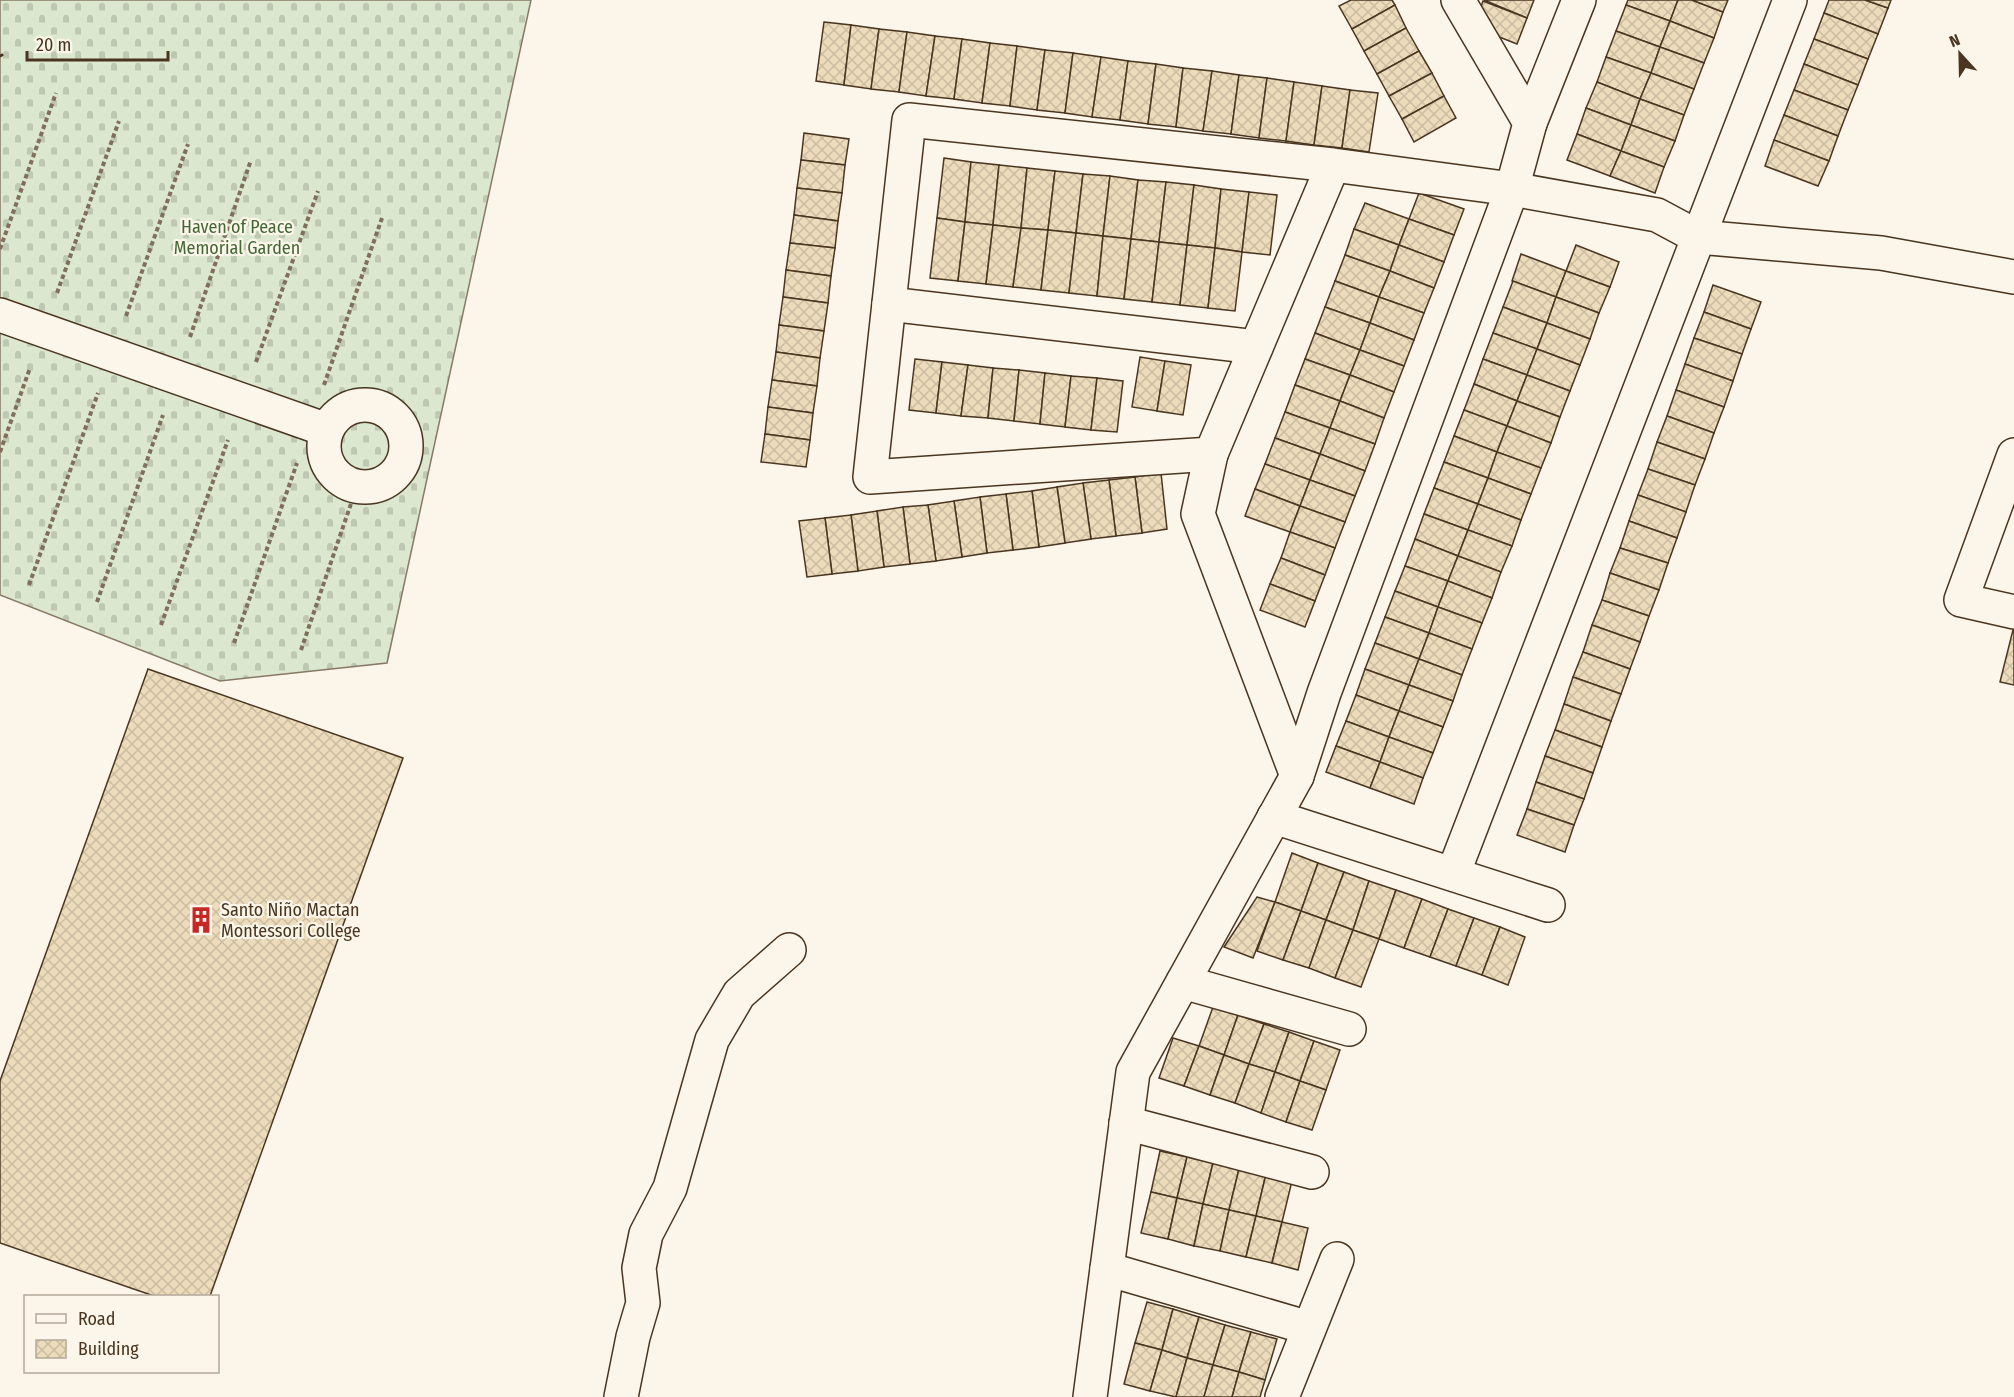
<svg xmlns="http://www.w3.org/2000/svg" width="2014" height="1397" font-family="'Fira Sans Condensed',sans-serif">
	<defs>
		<pattern id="cemetery-stones" width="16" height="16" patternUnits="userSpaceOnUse" patternTransform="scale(1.5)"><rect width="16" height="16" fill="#dce7d0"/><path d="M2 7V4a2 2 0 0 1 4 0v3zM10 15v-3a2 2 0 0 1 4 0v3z" fill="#bec7b2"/></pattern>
		<pattern id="building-cross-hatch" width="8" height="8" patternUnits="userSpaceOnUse" patternTransform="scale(1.5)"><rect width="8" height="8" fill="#ecdcbc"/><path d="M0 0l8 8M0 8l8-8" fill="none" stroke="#ccbda1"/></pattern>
	</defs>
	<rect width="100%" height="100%" fill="#fbf6e9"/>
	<path fill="url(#cemetery-stones)" stroke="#887966" stroke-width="1.5" d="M0 0H531L387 663 220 681 0 595Z"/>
	<g fill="url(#building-cross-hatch)" stroke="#4a3520" stroke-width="1.5">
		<path d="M1351 0H1392L1395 5 1352 29 1339 6Z"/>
		<path d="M1484 0H1534L1527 18Z"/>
		<path d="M1628 0H1678L1670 21 1626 5Z"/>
		<path d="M1678 0H1692L1723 12 1714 38 1670 21Z"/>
		<path d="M1692 0H1728L1723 12Z"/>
		<path d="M1829 0H1865L1888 8 1878 34 1824 13Z"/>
		<path d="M1865 0H1891L1888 8Z"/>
		<path d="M1483 1 1527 18 1517 44 1474 27Z"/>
		<path d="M1395 5 1406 28 1364 51 1352 29Z"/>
		<path d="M1626 5 1670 21 1660 47 1616 31Z"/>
		<path d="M1824 13 1878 34 1868 59 1814 39Z"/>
		<path d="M1670 21 1714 38 1704 63 1660 47Z"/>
		<path d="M824 22 851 25 844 85 816 81Z"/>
		<path d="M851 25 879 29 871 89 844 85Z"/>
		<path d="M1406 28 1419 51 1377 74 1364 51Z"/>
		<path d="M879 29 907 32 899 92 871 89Z"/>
		<path d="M1616 31 1660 47 1651 73 1606 57Z"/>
		<path d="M907 32 935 36 926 96 899 92Z"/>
		<path d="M935 36 962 39 954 99 926 96Z"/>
		<path d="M962 39 990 43 982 103 954 99Z"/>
		<path d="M1814 39 1868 59 1858 85 1804 64Z"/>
		<path d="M990 43 1017 46 1010 106 982 103Z"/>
		<path d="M1017 46 1045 50 1037 110 1010 106Z"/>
		<path d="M1660 47 1704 63 1694 89 1651 73Z"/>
		<path d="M1045 50 1073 53 1065 113 1037 110Z"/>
		<path d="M1419 51 1432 73 1389 96 1377 74Z"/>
		<path d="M1073 53 1101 57 1092 117 1065 113Z"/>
		<path d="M1101 57 1128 61 1120 120 1092 117Z"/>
		<path d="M1606 57 1651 73 1640 99 1597 82Z"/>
		<path d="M1128 61 1156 64 1148 124 1120 120Z"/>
		<path d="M1156 64 1183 68 1176 127 1148 124Z"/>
		<path d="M1804 64 1858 85 1848 110 1794 90Z"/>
		<path d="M1183 68 1212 71 1203 131 1176 127Z"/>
		<path d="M1212 71 1239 75 1231 134 1203 131Z"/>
		<path d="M1432 73 1444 96 1402 119 1389 96Z"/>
		<path d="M1651 73 1694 89 1684 115 1640 99Z"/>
		<path d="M1239 75 1267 78 1259 138 1231 134Z"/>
		<path d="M1267 78 1294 82 1286 141 1259 138Z"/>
		<path d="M1294 82 1322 86 1314 145 1286 141Z"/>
		<path d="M1597 82 1640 99 1631 125 1586 108Z"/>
		<path d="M1322 86 1350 90 1342 148 1314 145Z"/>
		<path d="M1350 90 1378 93 1369 152 1342 148Z"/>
		<path d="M1794 90 1848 110 1838 136 1784 115Z"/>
		<path d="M1444 96 1456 118 1414 142 1402 119Z"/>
		<path d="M1640 99 1684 115 1675 141 1631 125Z"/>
		<path d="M1586 108 1631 125 1621 151 1577 134Z"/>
		<path d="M1784 115 1838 136 1829 161 1774 140Z"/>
		<path d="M1631 125 1675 141 1664 167 1621 151Z"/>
		<path d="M804 133 849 139 845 165 801 160Z"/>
		<path d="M1577 134 1621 151 1610 176 1567 160Z"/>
		<path d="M1774 140 1829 161 1818 186 1765 166Z"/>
		<path d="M1621 151 1664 167 1655 193 1610 176Z"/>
		<path d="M944 158 971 162 965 222 937 218Z"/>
		<path d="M801 160 845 165 842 193 797 188Z"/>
		<path d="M971 162 999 165 993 225 965 222Z"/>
		<path d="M999 165 1027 168 1021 228 993 225Z"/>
		<path d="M1027 168 1055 171 1048 230 1021 228Z"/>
		<path d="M1055 171 1083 174 1076 233 1048 230Z"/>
		<path d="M1083 174 1110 176 1103 236 1076 233Z"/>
		<path d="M1110 176 1138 180 1131 239 1103 236Z"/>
		<path d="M1138 180 1166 182 1159 242 1131 239Z"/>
		<path d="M1166 182 1194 185 1187 245 1159 242Z"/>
		<path d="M1194 185 1221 189 1215 248 1187 245Z"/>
		<path d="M797 188 842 193 838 221 794 215Z"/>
		<path d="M1221 189 1249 192 1242 252 1215 248Z"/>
		<path d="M1249 192 1277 195 1270 255 1242 252Z"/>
		<path d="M1419 193 1464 209 1454 235 1409 219Z"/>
		<path d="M1365 203 1409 219 1399 245 1354 229Z"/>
		<path d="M794 215 838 221 835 248 790 243Z"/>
		<path d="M937 218 965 222 958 281 930 278Z"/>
		<path d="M1409 219 1454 235 1444 262 1399 245Z"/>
		<path d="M965 222 993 225 986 284 958 281Z"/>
		<path d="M993 225 1021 228 1013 287 986 284Z"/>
		<path d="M1021 228 1048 230 1041 290 1013 287Z"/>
		<path d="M1354 229 1399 245 1390 271 1345 255Z"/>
		<path d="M1048 230 1076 233 1069 293 1041 290Z"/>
		<path d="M1076 233 1103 236 1097 296 1069 293Z"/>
		<path d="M1103 236 1131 239 1124 299 1097 296Z"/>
		<path d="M1131 239 1159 242 1152 302 1124 299Z"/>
		<path d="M1159 242 1187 245 1180 305 1152 302Z"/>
		<path d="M790 243 835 248 831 276 786 270Z"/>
		<path d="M1187 245 1215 248 1208 308 1180 305Z"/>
		<path d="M1399 245 1444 262 1434 288 1390 271Z"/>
		<path d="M1576 245 1619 262 1610 287 1566 271Z"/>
		<path d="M1215 248 1242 252 1235 311 1208 308Z"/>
		<path d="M1521 254 1566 271 1556 297 1512 281Z"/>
		<path d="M1345 255 1390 271 1379 297 1335 281Z"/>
		<path d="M786 270 831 276 828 303 783 297Z"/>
		<path d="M1390 271 1434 288 1424 313 1379 297Z"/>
		<path d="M1566 271 1610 287 1599 313 1556 297Z"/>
		<path d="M1335 281 1379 297 1370 323 1325 307Z"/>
		<path d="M1513 281 1556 297 1547 323 1503 307Z"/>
		<path d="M1713 285 1761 302 1751 329 1704 312Z"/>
		<path d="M783 297 828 303 824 331 779 325Z"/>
		<path d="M1379 297 1424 313 1414 340 1370 323Z"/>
		<path d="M1556 297 1599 313 1590 339 1547 323Z"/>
		<path d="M1325 307 1370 323 1360 350 1315 333Z"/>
		<path d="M1503 307 1547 323 1537 349 1493 333Z"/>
		<path d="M1704 312 1751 329 1742 354 1694 338Z"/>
		<path d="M1370 323 1414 340 1404 366 1360 350Z"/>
		<path d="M1547 323 1590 339 1580 365 1537 349Z"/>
		<path d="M779 325 824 331 820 358 776 352Z"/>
		<path d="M1315 333 1360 350 1350 375 1305 359Z"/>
		<path d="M1493 333 1537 349 1527 375 1483 359Z"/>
		<path d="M1694 338 1742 354 1733 381 1685 364Z"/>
		<path d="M1537 349 1580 365 1570 391 1527 375Z"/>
		<path d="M1360 350 1404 366 1394 392 1350 375Z"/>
		<path d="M776 352 820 358 817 386 772 380Z"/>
		<path d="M1140 357 1165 361 1157 411 1132 407Z"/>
		<path d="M915 359 942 362 936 413 909 410Z"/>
		<path d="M1305 359 1350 375 1340 401 1295 385Z"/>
		<path d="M1483 359 1527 375 1517 401 1474 384Z"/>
		<path d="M1165 361 1191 365 1183 415 1157 411Z"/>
		<path d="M942 362 968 365 961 416 936 413Z"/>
		<path d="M1685 364 1733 381 1724 407 1676 390Z"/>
		<path d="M968 365 993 368 988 418 961 416Z"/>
		<path d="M993 368 1019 370 1014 421 988 418Z"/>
		<path d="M1019 370 1045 373 1040 424 1014 421Z"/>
		<path d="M1045 373 1071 376 1065 427 1040 424Z"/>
		<path d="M1350 375 1394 392 1384 418 1340 401Z"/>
		<path d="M1527 375 1570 391 1560 417 1517 401Z"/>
		<path d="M1071 376 1097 378 1091 430 1065 427Z"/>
		<path d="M1097 378 1123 381 1117 432 1091 430Z"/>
		<path d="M772 380 817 386 813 413 768 407Z"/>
		<path d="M1474 384 1517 401 1507 426 1464 410Z"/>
		<path d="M1295 385 1340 401 1330 428 1285 412Z"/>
		<path d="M1676 390 1724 407 1714 433 1667 416Z"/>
		<path d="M1340 401 1384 418 1375 444 1330 428Z"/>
		<path d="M1517 401 1560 417 1551 443 1507 426Z"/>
		<path d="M768 407 813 413 810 440 765 434Z"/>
		<path d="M1464 410 1507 426 1497 452 1454 436Z"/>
		<path d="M1285 412 1330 428 1320 454 1275 438Z"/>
		<path d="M1667 416 1714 433 1705 459 1657 442Z"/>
		<path d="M1507 426 1551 443 1541 468 1497 452Z"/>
		<path d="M1330 428 1375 444 1365 471 1320 454Z"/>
		<path d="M765 434 810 440 806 467 761 462Z"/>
		<path d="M1454 436 1497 452 1488 478 1444 462Z"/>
		<path d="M1275 438 1320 454 1310 480 1265 464Z"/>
		<path d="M1657 442 1705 459 1695 485 1648 469Z"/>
		<path d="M1497 452 1541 468 1531 494 1488 478Z"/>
		<path d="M1320 454 1365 471 1355 496 1310 480Z"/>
		<path d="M1444 462 1488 478 1478 504 1434 488Z"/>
		<path d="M1265 464 1310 480 1300 506 1255 489Z"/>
		<path d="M1648 469 1695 485 1686 512 1638 495Z"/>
		<path d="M1161 473 1167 529 1142 533 1135 477Z"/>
		<path d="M1135 477 1142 533 1116 536 1109 480Z"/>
		<path d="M1488 478 1531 494 1521 520 1478 504Z"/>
		<path d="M1109 480 1116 536 1091 539 1083 483Z"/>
		<path d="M1310 480 1355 496 1345 522 1300 506Z"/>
		<path d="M1083 483 1091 539 1065 543 1057 487Z"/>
		<path d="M1057 487 1065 543 1039 547 1032 491Z"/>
		<path d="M1434 488 1478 504 1468 530 1424 514Z"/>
		<path d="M1255 489 1300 506 1290 532 1245 516Z"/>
		<path d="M1032 491 1039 547 1013 550 1006 494Z"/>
		<path d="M1006 494 1013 550 987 553 980 497Z"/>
		<path d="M1638 495 1686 512 1677 538 1629 521Z"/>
		<path d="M980 497 987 553 962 557 954 501Z"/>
		<path d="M954 501 962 557 936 561 928 505Z"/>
		<path d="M1478 504 1521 520 1512 546 1468 530Z"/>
		<path d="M928 505 936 561 910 564 903 507Z"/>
		<path d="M1300 506 1345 522 1335 548 1290 532Z"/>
		<path d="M903 507 910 564 884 567 877 511Z"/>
		<path d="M877 511 884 567 858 571 851 515Z"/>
		<path d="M1424 514 1468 530 1458 556 1415 539Z"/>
		<path d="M851 515 858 571 832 574 825 518Z"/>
		<path d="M825 518 832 574 807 577 799 521Z"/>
		<path d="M1629 521 1677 538 1668 563 1620 548Z"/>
		<path d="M1468 530 1512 546 1501 572 1458 556Z"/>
		<path d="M1290 532 1335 548 1325 575 1281 558Z"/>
		<path d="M1415 539 1458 556 1448 581 1405 566Z"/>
		<path d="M1620 548 1668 563 1659 590 1610 573Z"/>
		<path d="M1458 556 1501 572 1492 598 1448 581Z"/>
		<path d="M1281 558 1325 575 1315 601 1270 584Z"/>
		<path d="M1405 566 1448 581 1438 607 1395 591Z"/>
		<path d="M1610 573 1659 590 1649 616 1602 600Z"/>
		<path d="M1448 581 1492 598 1482 623 1438 607Z"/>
		<path d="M1270 584 1315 601 1305 627 1260 610Z"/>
		<path d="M1395 591 1438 607 1429 633 1385 617Z"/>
		<path d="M1602 600 1649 616 1640 642 1592 625Z"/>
		<path d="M1438 607 1482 623 1472 649 1429 633Z"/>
		<path d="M1385 617 1429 633 1419 659 1375 643Z"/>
		<path d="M1592 625 1640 642 1630 669 1583 652Z"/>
		<path d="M2014 626V685L2000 682Z"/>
		<path d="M1429 633 1472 649 1462 675 1419 659Z"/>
		<path d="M1375 643 1419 659 1409 685 1365 669Z"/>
		<path d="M1583 652 1630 669 1621 694 1573 677Z"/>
		<path d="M1419 659 1462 675 1453 701 1409 685Z"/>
		<path d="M148 669 403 758 210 1296H154L0 1243V1081Z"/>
		<path d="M1365 669 1409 685 1399 711 1356 695Z"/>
		<path d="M1573 677 1621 694 1611 721 1564 704Z"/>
		<path d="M1409 685 1453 701 1443 727 1399 711Z"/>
		<path d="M1356 695 1399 711 1389 737 1346 721Z"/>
		<path d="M1564 704 1611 721 1602 747 1555 730Z"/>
		<path d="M1399 711 1443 727 1433 753 1389 737Z"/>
		<path d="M1346 721 1389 737 1380 762 1336 746Z"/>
		<path d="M1555 730 1602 747 1593 773 1545 756Z"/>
		<path d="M1389 737 1433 753 1423 778 1380 762Z"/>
		<path d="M1336 746 1380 762 1370 788 1326 772Z"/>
		<path d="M1545 756 1593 773 1584 799 1536 782Z"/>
		<path d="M1380 762 1423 778 1414 804 1370 788Z"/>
		<path d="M1536 782 1584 799 1574 825 1527 809Z"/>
		<path d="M1527 809 1574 825 1565 852 1517 835Z"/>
		<path d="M1292 853 1318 863 1301 911 1275 902Z"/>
		<path d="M1318 863 1344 872 1326 920 1301 911Z"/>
		<path d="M1344 872 1369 881 1353 930 1326 920Z"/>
		<path d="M1369 881 1396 890 1379 939 1353 930Z"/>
		<path d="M1396 890 1422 899 1404 948 1379 939Z"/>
		<path d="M1257 897 1275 902 1253 958 1224 947Z"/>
		<path d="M1422 899 1448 909 1430 957 1404 948Z"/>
		<path d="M1275 902 1301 911 1283 960 1257 951Z"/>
		<path d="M1448 909 1474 918 1456 966 1430 957Z"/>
		<path d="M1301 911 1326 920 1309 968 1283 960Z"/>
		<path d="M1474 918 1500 927 1482 975 1456 966Z"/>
		<path d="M1326 920 1353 930 1335 978 1309 968Z"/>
		<path d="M1500 927 1525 937 1508 985 1482 975Z"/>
		<path d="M1353 930 1379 939 1361 987 1335 978Z"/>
		<path d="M1213 1007 1238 1015 1224 1055 1199 1046Z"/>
		<path d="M1238 1015 1264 1024 1249 1064 1224 1055Z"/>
		<path d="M1264 1024 1289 1032 1275 1072 1249 1064Z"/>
		<path d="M1289 1032 1314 1041 1300 1081 1275 1072Z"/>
		<path d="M1173 1038 1199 1046 1184 1086 1159 1078Z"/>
		<path d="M1314 1041 1340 1050 1326 1090 1300 1081Z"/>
		<path d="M1199 1046 1224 1055 1210 1095 1184 1086Z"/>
		<path d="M1224 1055 1249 1064 1235 1103 1210 1095Z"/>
		<path d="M1249 1064 1275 1072 1261 1113 1235 1103Z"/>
		<path d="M1275 1072 1300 1081 1286 1122 1261 1113Z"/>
		<path d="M1300 1081 1326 1090 1312 1130 1286 1122Z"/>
		<path d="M1160 1151 1187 1157 1177 1198 1151 1192Z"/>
		<path d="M1187 1157 1213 1163 1203 1204 1177 1198Z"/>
		<path d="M1213 1163 1239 1169 1229 1210 1203 1204Z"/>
		<path d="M1239 1169 1266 1174 1256 1216 1229 1210Z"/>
		<path d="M1266 1174 1292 1181 1282 1222 1256 1216Z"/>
		<path d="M1151 1192 1177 1198 1168 1239 1141 1233Z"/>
		<path d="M1177 1198 1203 1204 1194 1246 1168 1239Z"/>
		<path d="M1203 1204 1229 1210 1220 1251 1194 1246Z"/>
		<path d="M1229 1210 1256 1216 1246 1257 1220 1251Z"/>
		<path d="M1256 1216 1282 1222 1272 1263 1246 1257Z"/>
		<path d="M1282 1222 1308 1228 1298 1270 1272 1263Z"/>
		<path d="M1147 1302 1173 1309 1162 1350 1135 1343Z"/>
		<path d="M1173 1309 1199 1317 1187 1358 1162 1350Z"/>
		<path d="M1199 1317 1225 1325 1213 1365 1187 1358Z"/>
		<path d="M1225 1325 1251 1332 1239 1372 1213 1365Z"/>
		<path d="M1251 1332 1277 1339 1265 1380 1239 1372Z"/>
		<path d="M1135 1343 1162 1350 1150 1391 1124 1384Z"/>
		<path d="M1162 1350 1187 1358 1176 1397 1150 1391Z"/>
		<path d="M1187 1358 1213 1365 1204 1397H1176Z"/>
		<path d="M1213 1365 1239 1372 1232 1397H1204Z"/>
		<path d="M1239 1372 1265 1380 1260 1397H1232Z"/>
	</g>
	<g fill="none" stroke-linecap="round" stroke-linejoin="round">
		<defs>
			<g id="minor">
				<path d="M1530 123 1579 0"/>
				<path d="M1333 165 1211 454 870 477 909 120 1333 165 1512 189 1657 215 1698 237 1881 253 2014 277"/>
				<path d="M889 304 1256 347"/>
				<path d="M0 315 327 430"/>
				<circle cx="365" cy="446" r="41"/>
				<path d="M1211 454 1198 514 1297 776"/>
				<path d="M2014 455 1961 600 2014 612"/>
				<path d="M1274 817 1548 905"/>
				<path d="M1453 874 1790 0"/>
				<path d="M1183 982 1349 1029"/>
				<path d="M1126 1123 1312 1172"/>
				<path d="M1107 1269 1309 1328"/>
				<path d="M621 1397 633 1337 643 1303 639 1268 646 1234 670 1188 712 1040 739 994 789 950"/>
				<path d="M1090 1397 1133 1072 1297 776 1324 693 1512 189 1530 123 1458 0"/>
				<path d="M1282 1397 1337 1259"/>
			</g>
		</defs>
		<use href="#minor" stroke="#4a3520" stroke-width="36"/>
		<g stroke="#7f6f5c" stroke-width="4" stroke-dasharray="4.5 3" stroke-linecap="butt">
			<path d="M0 249 56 93"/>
			<path d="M57 293 119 121"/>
			<path d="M126 316 188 144"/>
			<path d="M190 337 251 160"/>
			<path d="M256 362 318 191"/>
			<path d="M324 385 382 218"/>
			<path d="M0 452 30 368"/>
			<path d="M29 585 98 393"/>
			<path d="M97 602 163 415"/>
			<path d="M161 625 228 440"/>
			<path d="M234 643 297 463"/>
			<path d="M301 650 357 486"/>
		</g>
		<use href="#minor" stroke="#fbf6e9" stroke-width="33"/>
		<path stroke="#4a3520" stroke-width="3" d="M0 56 2 55"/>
	</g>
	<defs>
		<symbol id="building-bare" viewBox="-9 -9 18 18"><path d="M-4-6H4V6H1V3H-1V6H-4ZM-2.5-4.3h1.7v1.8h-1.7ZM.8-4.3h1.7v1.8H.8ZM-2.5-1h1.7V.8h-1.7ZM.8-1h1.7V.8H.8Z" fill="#c62828" stroke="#fbf6e9" stroke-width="2.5" paint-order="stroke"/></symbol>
	</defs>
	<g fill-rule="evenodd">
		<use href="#building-bare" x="182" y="901" width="38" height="38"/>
	</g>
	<g text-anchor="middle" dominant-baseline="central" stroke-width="4.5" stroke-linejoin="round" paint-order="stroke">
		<g font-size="18" fill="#436837" stroke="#fbf6e9">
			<text x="237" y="227">Haven of Peace<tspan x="237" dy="21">Memorial Garden</tspan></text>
		</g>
		<g font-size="18" fill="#4a3520" stroke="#fbf6e9" text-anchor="start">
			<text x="221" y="910">Santo Niño Mactan<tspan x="221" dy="21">Montessori College</tspan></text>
		</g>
	</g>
	<rect x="24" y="1295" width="195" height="78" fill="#fbf6e9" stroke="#b4a999" stroke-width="1.5"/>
	<rect x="36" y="1314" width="30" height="9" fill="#fbf6e9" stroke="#b4a999" stroke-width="1.5"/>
	<text x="78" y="1325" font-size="18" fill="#4a3520">Road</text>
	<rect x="36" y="1340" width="30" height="18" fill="url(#building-cross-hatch)" stroke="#b4a999" stroke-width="1.5"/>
	<text x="78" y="1355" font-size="18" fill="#4a3520">Building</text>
	<g transform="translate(1960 54) rotate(338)" stroke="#fbf6e9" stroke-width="4.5" paint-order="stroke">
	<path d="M0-4.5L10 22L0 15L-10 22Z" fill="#4a3520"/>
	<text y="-9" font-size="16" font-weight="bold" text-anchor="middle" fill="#4a3520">N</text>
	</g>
	<path d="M27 51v9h141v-9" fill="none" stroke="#4a3520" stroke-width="3"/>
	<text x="36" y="51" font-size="18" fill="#4a3520" stroke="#fbf6e9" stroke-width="4.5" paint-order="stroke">20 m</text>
</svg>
